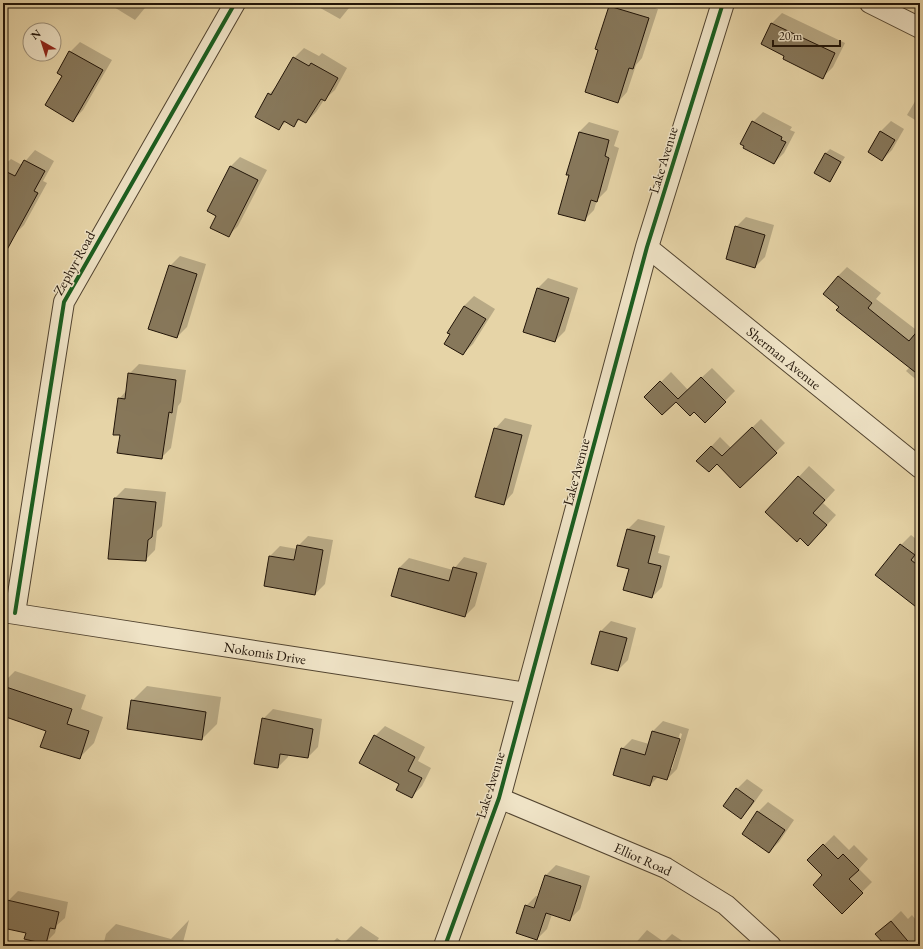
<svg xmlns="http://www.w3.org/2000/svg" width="923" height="949" font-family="'EB Garamond',serif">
	<rect width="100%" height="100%" fill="#e6d4a7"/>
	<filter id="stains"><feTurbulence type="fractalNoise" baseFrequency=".005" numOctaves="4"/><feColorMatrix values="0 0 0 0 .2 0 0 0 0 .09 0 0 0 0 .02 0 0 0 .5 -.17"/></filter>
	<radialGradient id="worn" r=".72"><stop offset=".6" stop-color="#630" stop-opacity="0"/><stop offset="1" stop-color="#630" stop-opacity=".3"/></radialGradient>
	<g fill="#0003" fill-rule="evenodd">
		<path d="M110 3H149L135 20 109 4Z"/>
		<path d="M316 3H353L340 19 315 5Z"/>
		<path d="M613 3H640L658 9 642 58 636 65 627 92 618 102 600 50 596 49 610 6Z"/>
		<path d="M782 13 845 43 833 67 823 77 786 55 762 44 772 23Z"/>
		<path d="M80 42 112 60 83 110 73 120 63 75 58 72 70 52Z"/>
		<path d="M304 48 319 56 322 53 347 68 335 90 324 100 316 112 306 122 300 119 293 126 286 122 278 129 269 94 279 84 294 58Z"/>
		<path d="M920 93V123L907 115Z"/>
		<path d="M763 112 792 127 790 130 795 132 784 153 774 163 753 122Z"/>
		<path d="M891 121 904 129 892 150 882 160 869 152 881 131Z"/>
		<path d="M589 122 619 131 614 146 619 148 607 190 597 200 594 210 584 220 570 175 579 132Z"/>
		<path d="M830 149 845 157 829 181 825 154Z"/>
		<path d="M35 150 54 161 43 181 47 183 24 225 14 235 3 229V166L11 159 22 165Z"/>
		<path d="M240 157 267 170 238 226 228 236 218 216 230 167Z"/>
		<path d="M746 217 774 225 765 257 755 267 736 227Z"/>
		<path d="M180 256 206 264 187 327 177 337 170 266Z"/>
		<path d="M847 267 881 293 876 299 919 332 920 331V383L906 371 910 367 840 306 838 276Z"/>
		<path d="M548 278 578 288 565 331 555 341 538 288Z"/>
		<path d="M474 296 495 309 473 344 463 354 448 332 464 306Z"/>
		<path d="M139 364 186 370 181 402 178 406 171 448 161 458 121 435 119 399 127 390 129 374Z"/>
		<path d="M712 368 735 391 705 421 694 410 676 400 646 397 671 372 688 390Z"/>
		<path d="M505 418 532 425 513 493 503 504 495 429Z"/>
		<path d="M761 419 785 443 740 487 717 463 698 461 720 437 731 448Z"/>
		<path d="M809 466 835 490 823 503 836 515 818 535 800 537 766 512Z"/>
		<path d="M125 488 166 492 162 526 157 531 155 550 145 560 115 498Z"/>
		<path d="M638 519 665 526 658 553 670 556 662 587 652 597 630 568 628 529Z"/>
		<path d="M911 535 920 542V607L901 545Z"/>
		<path d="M308 536 333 540 325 584 315 594 270 556 280 546 297 549 298 546Z"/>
		<path d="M464 557 487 563 475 606 465 616 399 568 409 558 453 570Z"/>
		<path d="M611 621 636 628 628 660 618 670 592 663 601 631Z"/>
		<path d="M15 671 86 695 81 709 103 717 94 743 79 758 47 730 3 715V683Z"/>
		<path d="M147 686 221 697 217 724 202 739 132 701Z"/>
		<path d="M273 709 322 719 318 747 308 757 288 754V757L278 767 263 719Z"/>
		<path d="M663 721 689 729 677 769 667 779 658 777 650 785 622 749 632 739 649 744 653 731ZM680 733 682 734 672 769H670Z"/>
		<path d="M385 726 425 747 418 761 431 768 422 786 412 796 401 784 375 736Z"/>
		<path d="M747 779 763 790 751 807 741 817 737 789Z"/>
		<path d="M768 802 794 820 779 842 769 852 758 812Z"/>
		<path d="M834 835 849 850 854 845 868 859 859 869 872 882 842 912 824 875 809 860Z"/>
		<path d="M556 865 590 876 580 909 570 919 552 914 547 929 537 939 526 906 536 896 539 897 546 875Z"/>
		<path d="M18 891 68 902 65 918 57 925 55 933 45 943 27 932 3 927 8 901Z"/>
		<path d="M901 911 908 919 912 915 920 925V946H887L877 934Z"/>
		<path d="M189 920 182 946H103L106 934 116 924 171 939Z"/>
		<path d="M361 926 379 938 374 946H329L337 938 344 943Z"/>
		<path d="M647 930 664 942 672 934 690 946H633Z"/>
	</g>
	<g fill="#87785b" stroke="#211408">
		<path d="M609 6 649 18 633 69 629 68 618 103 585 92 598 50 595 49Z"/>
		<path d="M771 23 835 53 823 79 783 59 784 56 761 44Z"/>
		<path d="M69 51 103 70 73 122 45 105 62 76 57 73Z"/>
		<path d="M293 57 309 66 311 63 338 78 325 101 321 99 306 123 298 119 294 127 284 121 279 130 255 117 268 93 271 95Z"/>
		<path d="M752 121 782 137 781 140 786 142 774 164 743 148 744 146 740 144Z"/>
		<path d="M880 131 895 140 882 161 868 152Z"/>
		<path d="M579 132 609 140 605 156 609 158 597 202 591 200 585 221 558 214 569 175H566Z"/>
		<path d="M825 153 841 162 830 182 814 173Z"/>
		<path d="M24 160 45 171 34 191 38 193 3 257V170L15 176Z"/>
		<path d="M230 166 258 180 229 237 210 228 216 216 207 211Z"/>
		<path d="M735 226 765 235 755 268 726 259Z"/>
		<path d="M169 265 197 274 177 338 148 329Z"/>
		<path d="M838 276 872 303 868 308 909 341 920 328V376L836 310 839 307 823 294Z"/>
		<path d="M537 288 569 298 555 342 523 332Z"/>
		<path d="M464 306 486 319 463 355 444 344 450 334 447 333Z"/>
		<path d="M128 373 176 380 172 413 169 412 162 459 117 453 120 435H113L118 398 125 399Z"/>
		<path d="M701 377 726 402 705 423 694 412 690 416 676 402 662 415 644 397 660 381 678 399Z"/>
		<path d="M752 427 777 453 740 488 717 464 709 472 696 461 711 446 722 456Z"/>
		<path d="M494 428 522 435 504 505 475 497Z"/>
		<path d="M798 476 825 500 813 513 827 525 808 546 800 538 797 542 765 512Z"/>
		<path d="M114 498 156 502 152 537 148 540 146 561 108 559Z"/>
		<path d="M627 529 655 536 648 563 661 566 652 598 623 590 629 569 617 566Z"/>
		<path d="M900 544 915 555 911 560 920 567V610L875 575Z"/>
		<path d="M297 545 323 550 315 595 264 586 269 556 294 560Z"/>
		<path d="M453 567 477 573 465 617 391 596 399 568 449 581Z"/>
		<path d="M600 631 627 638 618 671 591 664Z"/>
		<path d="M3 686 72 709 67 724 89 731 80 759 40 747 46 731 3 716Z"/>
		<path d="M131 700 206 712 202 740 127 729Z"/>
		<path d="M262 718 313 729 308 758 280 754 278 768 254 764Z"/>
		<path d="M652 731 680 739 667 780 653 776 650 786 613 775 621 748 645 755Z"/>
		<path d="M374 735 415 757 408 771 422 778 412 798 396 790 399 784 359 763Z"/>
		<path d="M736 788 754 801 741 819 723 806Z"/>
		<path d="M757 811 785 830 769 853 742 834Z"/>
		<path d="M823 844 838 859 843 854 859 870 849 879 863 893 842 914 813 885 822 875 807 860Z"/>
		<path d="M545 875 581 886 570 921 546 913 537 940 516 933 525 905 534 908Z"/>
		<path d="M7 900 59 912 55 929 50 928 46 944 24 939 26 933 3 928Z"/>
		<path d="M891 921 912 946H886L875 934Z"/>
	</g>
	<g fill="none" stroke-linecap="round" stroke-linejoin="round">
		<defs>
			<g id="minor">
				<path d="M870 3 920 28"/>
				<path d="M647 247 920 468"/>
				<path d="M3 612 527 693"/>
				<path d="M15 613 64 302 235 3"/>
				<path d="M499 798 666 868 726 905 771 946"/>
			</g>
			<path id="tertiary" d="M445 946 499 798 647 247 723 3"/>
		</defs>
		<use href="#minor" stroke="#524430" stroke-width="22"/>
		<use href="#tertiary" stroke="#524430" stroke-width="24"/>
		<use href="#minor" stroke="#efe3c6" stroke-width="20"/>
		<use href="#tertiary" stroke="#efe3c6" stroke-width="22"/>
		<defs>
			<g id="cycleway">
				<path d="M15 613 64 302 235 3"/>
				<path d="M445 946 499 798 647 247 723 3"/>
			</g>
		</defs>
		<use href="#cycleway" stroke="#efe3c6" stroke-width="6"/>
		<use href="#cycleway" stroke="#1b5e20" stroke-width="4"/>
	</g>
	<g text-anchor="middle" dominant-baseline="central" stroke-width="3" stroke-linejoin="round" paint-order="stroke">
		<g font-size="14" fill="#211408" stroke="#efe3c6">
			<text transform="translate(663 160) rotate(-73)">Lake Avenue</text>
			<text transform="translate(74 263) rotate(-61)">Zephyr Road</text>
			<text transform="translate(784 358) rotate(39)">Sherman Avenue</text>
			<text transform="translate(576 472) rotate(-75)">Lake Avenue</text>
			<text transform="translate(265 653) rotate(9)">Nokomis Drive</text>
			<text transform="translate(490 785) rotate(-73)">Lake Avenue</text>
			<text transform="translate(643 859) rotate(24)">Elliot Road</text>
		</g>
	</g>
	<rect width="923" height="949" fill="none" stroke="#e6d4a7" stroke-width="16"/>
	<rect x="4" y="4" width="915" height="941" fill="none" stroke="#211408" stroke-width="2"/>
	<rect x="8" y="8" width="907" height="933" fill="none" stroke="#211408"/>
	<g transform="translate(42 42) rotate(321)"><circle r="19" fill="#efe3c6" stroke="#9d907a"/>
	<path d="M0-3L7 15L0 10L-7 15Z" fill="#8f2418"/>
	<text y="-6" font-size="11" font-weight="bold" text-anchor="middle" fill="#211408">N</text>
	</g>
	<path d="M773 40v6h67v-6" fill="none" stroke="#211408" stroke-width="2"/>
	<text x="779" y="40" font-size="12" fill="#211408" stroke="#efe3c6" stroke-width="3" paint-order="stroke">20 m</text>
	<rect width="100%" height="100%" filter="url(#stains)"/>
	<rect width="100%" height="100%" fill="url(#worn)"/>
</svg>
